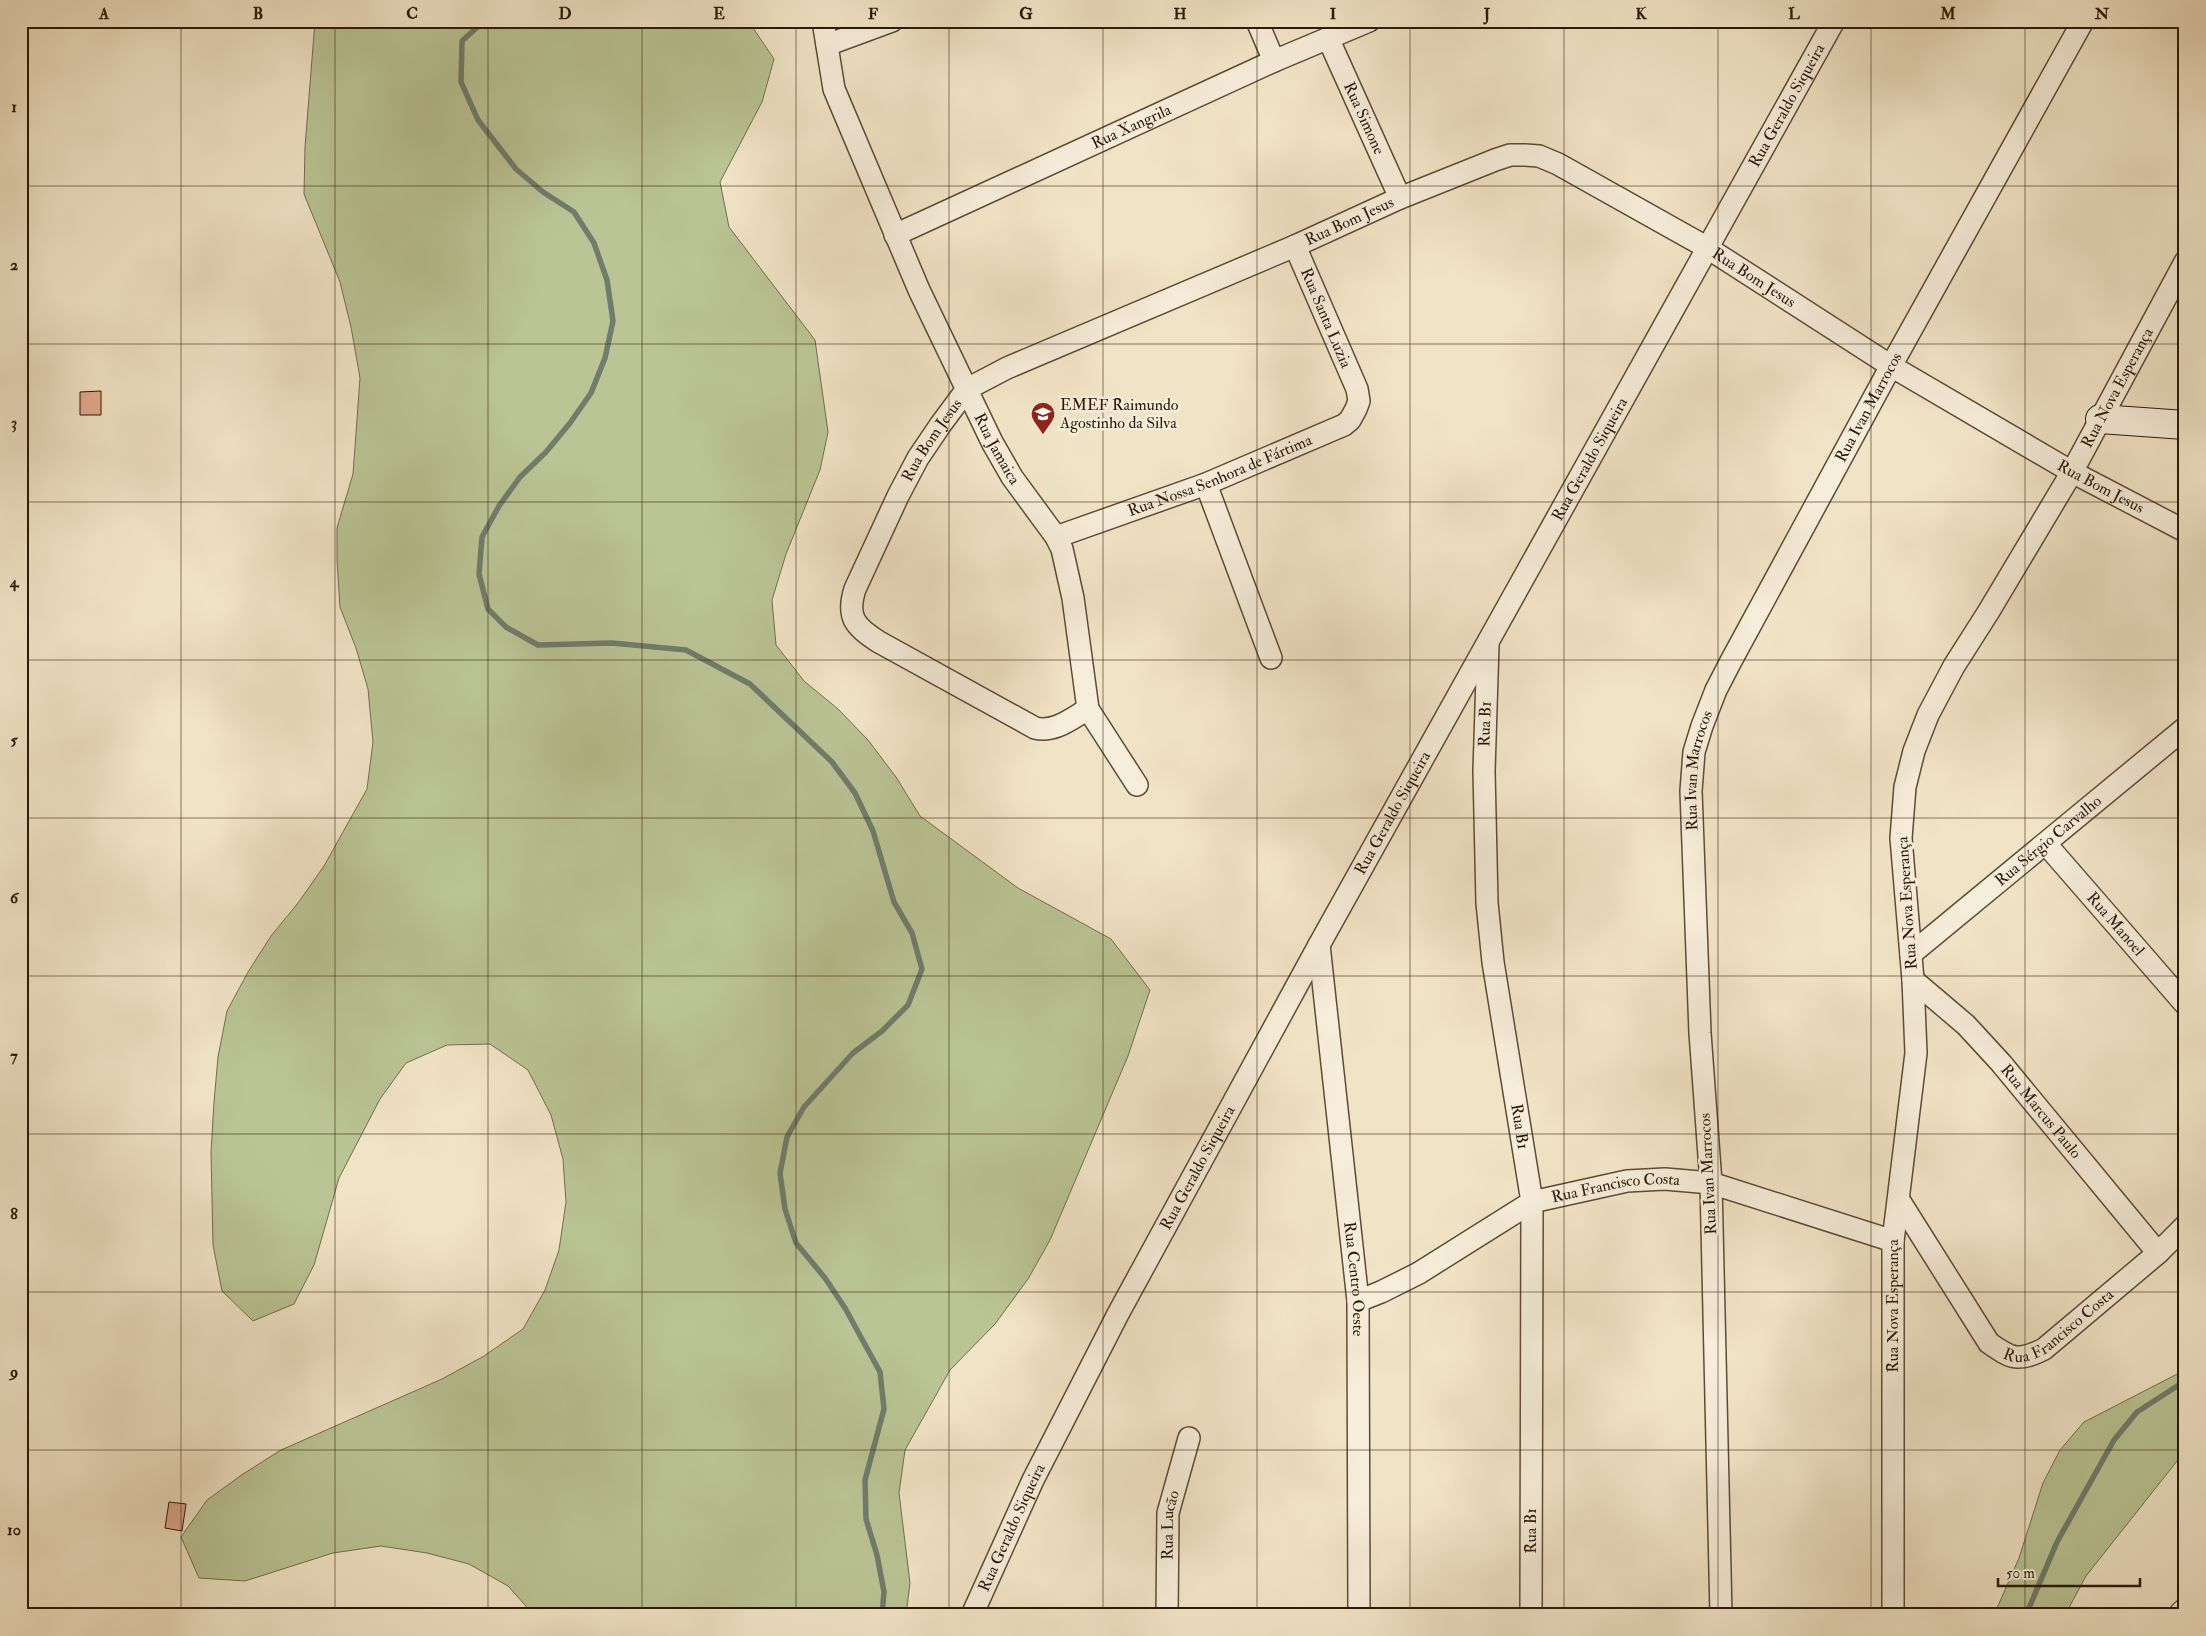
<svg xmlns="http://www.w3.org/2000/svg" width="2206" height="1636" font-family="'IM FELL Double Pica',serif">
	<rect width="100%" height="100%" fill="#f1e4c6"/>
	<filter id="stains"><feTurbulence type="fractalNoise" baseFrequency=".004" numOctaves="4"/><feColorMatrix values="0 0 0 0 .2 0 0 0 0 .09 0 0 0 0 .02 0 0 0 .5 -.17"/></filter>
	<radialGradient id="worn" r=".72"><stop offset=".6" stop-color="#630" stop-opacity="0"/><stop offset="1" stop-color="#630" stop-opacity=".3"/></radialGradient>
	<g fill="#bac495" stroke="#726e4e">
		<path d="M315 21 749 22 774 59 762 102 720 182 729 227 815 340 828 432 820 470 786 554 772 600 776 645 804 681 838 709 868 740 896 777 920 816 1018 888 1111 939 1150 990 1128 1056 1050 1240 1028 1279 995 1324 950 1370 905 1450 899 1493 910 1583 906 1615H534L508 1586 469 1564 427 1553 381 1546 333 1553 245 1581 199 1578 181 1537 207 1500 243 1474 281 1450 442 1379 484 1356 523 1329 545 1290 559 1250 566 1202 563 1159 551 1115 528 1070 490 1044 447 1045 406 1063 380 1099 339 1178 314 1265 294 1304 253 1321 222 1291 213 1245 211 1152 214 1102 218 1057 227 1011 248 972 271 936 298 903 324 866 367 789 373 742 368 689 356 648 340 607 337 560V528L353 474 360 378 351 327 340 282 304 194 305 147Z"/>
		<path d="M2185 1370V1451L2086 1576 2065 1615H1994L2019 1558 2043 1483 2060 1450 2084 1422Z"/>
	</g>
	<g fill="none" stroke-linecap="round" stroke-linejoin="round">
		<g stroke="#6f7d6b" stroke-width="5.5">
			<path d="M484 21 462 41 461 82 478 120 516 169 543 192 574 212 594 243 607 280 613 321 605 358 591 393 570 423 546 452 520 477 499 506 482 537 479 574 488 609 506 627 538 645 612 643 686 650 750 684 832 762 855 793 873 831 894 902 912 933 922 969 908 1005 882 1031 853 1053 804 1107 787 1137 780 1173 785 1209 796 1243 825 1278 845 1308 880 1372 884 1409 865 1480 866 1519 877 1555 884 1592 882 1615"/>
			<path d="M2026 1615 2057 1542 2114 1440 2137 1412 2185 1381"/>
		</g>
	</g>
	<g fill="#e2a88c" stroke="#2b1906">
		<path d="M101 391V415H80V392Z"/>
		<path d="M169 1502 186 1504 182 1531 165 1528Z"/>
	</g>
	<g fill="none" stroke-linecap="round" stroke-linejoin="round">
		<defs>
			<g id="street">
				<path id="s1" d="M823 21 834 89 919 290 992 442 1012 477 1056 537 1062 549 1073 598 1088 709 1137 785"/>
				<path d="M1257 21 1274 61"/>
				<path id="s2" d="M1328 38 1400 198"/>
				<path d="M827 45 892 21"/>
				<path id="s3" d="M895 235 1274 61 1369 21"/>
				<path d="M1206 484 1271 658"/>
				<path id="s4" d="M1056 537 1206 484 1344 425 1350 420 1356 409 1359 401 1357 389 1295 246"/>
				<path id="s5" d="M1488 645 1484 771 1487 903 1493 962 1532 1202 1531 1615"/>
				<path id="s6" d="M1088 709C1072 718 1055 733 1035 728L879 642C855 627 846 617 855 589L898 496 918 458 941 424 967 389 1007 368 1295 246 1400 198 1495 160 1510 155H1525L1539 156 1558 164 1706 247 1891 366 2072 472 2185 531"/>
				<path id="s7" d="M2046 844 2185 1004"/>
				<path id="s8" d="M1319 945 1358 1301 1359 1615"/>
				<path id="s9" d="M1911 954 2185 728"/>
				<path id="s10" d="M1913 980 1966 1025 2001 1063 2158 1253"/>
				<path id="s11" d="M1899 1200 1989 1343C2012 1359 2018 1362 2044 1349L2158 1253 2185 1226"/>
				<path id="s12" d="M1358 1301 1381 1292 1419 1273 1532 1202 1627 1181 1665 1179 1711 1183 1893 1241"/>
				<path id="s13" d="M972 1615 1033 1480 1118 1314 1319 945 1834 21"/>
				<path id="s14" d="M1167 1615 1168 1513 1189 1438"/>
				<path id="s15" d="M1721 1615 1711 1183 1700 1033 1691 791 1694 752 1702 726 1716 690 1731 661 1891 366 2083 21"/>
				<path id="s16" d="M1893 1615V1241L1916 1053 1913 980 1901 838 1905 787 1914 751 1928 715 1954 666 1989 611 2072 472 2185 262"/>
			</g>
			<g id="secondary">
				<path d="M2100 419 2185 425"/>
				<path d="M2183 1615 2185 1613"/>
			</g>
		</defs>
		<use href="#street" stroke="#5c4c36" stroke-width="24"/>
		<use href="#secondary" stroke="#2b1906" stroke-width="30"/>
		<use href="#street" stroke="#f6edda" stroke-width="21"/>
		<use href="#secondary" stroke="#f6edda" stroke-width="28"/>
	</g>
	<path fill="none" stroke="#2b1906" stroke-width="1" stroke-opacity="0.55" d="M181 21V1615M335 21V1615M488 21V1615M642 21V1615M796 21V1615M949 21V1615M1103 21V1615M1257 21V1615M1410 21V1615M1564 21V1615M1718 21V1615M1871 21V1615M2025 21V1615M21 186H2185M21 344H2185M21 502H2185M21 660H2185M21 818H2185M21 976H2185M21 1134H2185M21 1292H2185M21 1450H2185"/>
	<defs>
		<symbol id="school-pin" viewBox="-11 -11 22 30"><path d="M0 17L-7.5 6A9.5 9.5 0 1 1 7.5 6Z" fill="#8f2418" stroke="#f6edda"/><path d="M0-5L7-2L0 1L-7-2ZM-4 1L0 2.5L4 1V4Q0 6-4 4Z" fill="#fff"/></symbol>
	</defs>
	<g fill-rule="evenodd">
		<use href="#school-pin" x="1029" y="400" width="28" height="38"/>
	</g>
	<g text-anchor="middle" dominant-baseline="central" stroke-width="5" stroke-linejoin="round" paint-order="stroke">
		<g font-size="16" fill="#2b1906" stroke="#f6edda">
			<text stroke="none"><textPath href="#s13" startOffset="1716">Rua Geraldo Siqueira</textPath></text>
			<text stroke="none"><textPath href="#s2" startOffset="88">Rua Simone</textPath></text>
			<text stroke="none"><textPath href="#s3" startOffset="260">Rua Xangrila</textPath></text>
			<text stroke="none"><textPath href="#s6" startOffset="949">Rua Bom Jesus</textPath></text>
			<text stroke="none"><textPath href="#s6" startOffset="1399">Rua Bom Jesus</textPath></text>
			<text transform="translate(1326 318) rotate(67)">Rua Santa Luzia</text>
			<text stroke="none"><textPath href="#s16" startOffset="1284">Rua Nova Esperança</textPath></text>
			<text stroke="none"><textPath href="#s15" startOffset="1251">Rua Ivan Marrocos</textPath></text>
			<text stroke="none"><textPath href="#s6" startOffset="469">Rua Bom Jesus</textPath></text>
			<text stroke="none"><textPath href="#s1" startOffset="464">Rua Jamaica</textPath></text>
			<text stroke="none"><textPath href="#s13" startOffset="1311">Rua Geraldo Siqueira</textPath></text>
			<text stroke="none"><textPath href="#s4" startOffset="175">Rua Nossa Senhora de Fártima</textPath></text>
			<text stroke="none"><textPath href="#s6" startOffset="1804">Rua Bom Jesus</textPath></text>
			<text transform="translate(1485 724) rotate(-88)">Rua B1</text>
			<text stroke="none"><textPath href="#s15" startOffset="846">Rua Ivan Marrocos</textPath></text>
			<text stroke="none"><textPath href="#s13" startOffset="906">Rua Geraldo Siqueira</textPath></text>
			<text stroke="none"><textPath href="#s9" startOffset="178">Rua Sérgio Carvalho</textPath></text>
			<text transform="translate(1907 903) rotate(-94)">Rua Nova Esperança</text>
			<text stroke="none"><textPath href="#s7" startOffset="106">Rua Manoel</textPath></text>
			<text stroke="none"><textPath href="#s10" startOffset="184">Rua Marcus Paulo</textPath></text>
			<text stroke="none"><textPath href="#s5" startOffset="484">Rua B1</textPath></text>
			<text stroke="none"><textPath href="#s13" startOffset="501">Rua Geraldo Siqueira</textPath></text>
			<text transform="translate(1708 1174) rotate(-93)">Rua Ivan Marrocos</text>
			<text stroke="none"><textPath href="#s12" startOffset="286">Rua Francisco Costa</textPath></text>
			<text stroke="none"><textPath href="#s8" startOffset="336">Rua Centro Oeste</textPath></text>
			<text stroke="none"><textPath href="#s16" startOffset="309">Rua Nova Esperança</textPath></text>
			<text stroke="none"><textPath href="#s11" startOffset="252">Rua Francisco Costa</textPath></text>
			<text stroke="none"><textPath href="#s14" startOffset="90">Rua Lucão</textPath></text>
			<text stroke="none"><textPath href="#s13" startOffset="96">Rua Geraldo Siqueira</textPath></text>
			<text transform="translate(1531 1531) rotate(-90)">Rua B1</text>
		</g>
		<g font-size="16" fill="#2b1906" stroke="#f6edda" text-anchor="start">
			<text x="1060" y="405">EMEF Raimundo<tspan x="1060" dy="18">Agostinho da Silva</tspan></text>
		</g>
	</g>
	<rect width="2206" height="1636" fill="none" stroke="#f1e4c6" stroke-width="55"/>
	<path d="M1998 1578v8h142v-8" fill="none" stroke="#2b1906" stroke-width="2.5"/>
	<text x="2006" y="1578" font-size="15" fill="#2b1906" stroke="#f6edda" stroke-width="4" paint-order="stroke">50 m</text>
	<rect x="28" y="28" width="2150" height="1580" fill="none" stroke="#2b1906" stroke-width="2"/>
	<g font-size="16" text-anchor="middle" font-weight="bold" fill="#2b1906">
		<text x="104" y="19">A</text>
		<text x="258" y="19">B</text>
		<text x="412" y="19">C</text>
		<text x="565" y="19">D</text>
		<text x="719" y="19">E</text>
		<text x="873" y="19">F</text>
		<text x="1026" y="19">G</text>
		<text x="1180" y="19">H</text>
		<text x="1333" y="19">I</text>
		<text x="1487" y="19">J</text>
		<text x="1641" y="19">K</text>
		<text x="1794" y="19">L</text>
		<text x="1948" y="19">M</text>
		<text x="2102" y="19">N</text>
		<text x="14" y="112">1</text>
		<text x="14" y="270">2</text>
		<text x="14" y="428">3</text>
		<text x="14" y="587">4</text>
		<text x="14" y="745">5</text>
		<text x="14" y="903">6</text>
		<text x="14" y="1061">7</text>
		<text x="14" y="1219">8</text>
		<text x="14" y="1377">9</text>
		<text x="14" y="1535">10</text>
	</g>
	<rect width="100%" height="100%" filter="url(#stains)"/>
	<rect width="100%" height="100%" fill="url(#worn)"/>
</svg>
